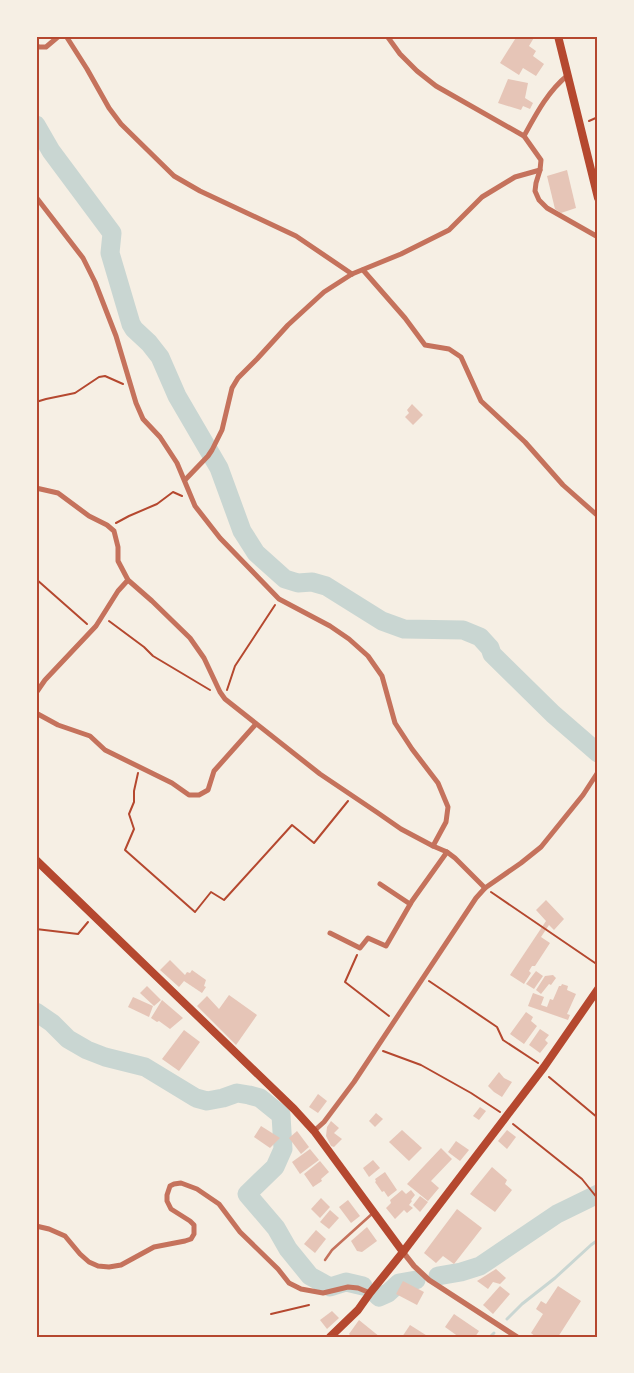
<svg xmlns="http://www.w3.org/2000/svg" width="634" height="1373" font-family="Figtree,sans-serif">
	<rect width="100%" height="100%" fill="#f6efe4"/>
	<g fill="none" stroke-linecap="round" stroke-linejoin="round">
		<g stroke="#c9d6d2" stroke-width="3">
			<path d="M507 1319 522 1304 555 1278 591 1245 598 1240"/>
			<path d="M490 1337 494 1333"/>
		</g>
		<g stroke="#c9d6d2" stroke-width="19">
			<path d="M36 125 51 151 112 233 110 253 131 324 134 329 149 343 160 357 177 396 219 468 242 531 256 553 285 579 298 583 312 582 326 586 382 621 404 629 463 630 480 637 490 648 492 654 553 714 598 753"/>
			<path d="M36 1012 52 1023 68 1039 87 1050 105 1057 145 1067 196 1098 207 1101 223 1098 237 1093 249 1095 260 1098 281 1115 283 1149 275 1167 247 1194 276 1228 288 1249 310 1276 330 1287 346 1282 363 1286"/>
			<path d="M438 1276 461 1272 480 1266 557 1214 598 1194"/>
			<path d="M375 1293 379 1297 388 1293 399 1283 416 1280"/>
		</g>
	</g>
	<g fill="#e6c5b7">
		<path d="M517 36H535L529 46 536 51 533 56 544 64 536 76 523 68 519 75 500 63Z"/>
		<path d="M508 79 528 83 525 98 533 103 530 109 523 106 521 110 498 103Z"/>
		<path d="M567 170 576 208 561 213 555 209 547 176Z"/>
		<path d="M412 404 423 415 413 425 405 417 409 413 407 410Z"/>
		<path d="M546 900 564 919 554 930 549 925 541 937 550 943 535 966H532L529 971 531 973 524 984 510 975 546 921 536 910Z"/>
		<path d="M170 960 185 975 187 972 190 973 192 970 206 980 204 986 206 987 202 993 184 981 179 987 160 970Z"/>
		<path d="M536 971 543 976 534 989 526 984Z"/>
		<path d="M553 975 556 978 551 985 549 984 541 994 536 990 545 976Z"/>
		<path d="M562 984 568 986 567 990 576 994 567 1014 570 1015 568 1020 528 1006 533 993 544 997 541 1005 547 1007 550 999 553 1000 559 986H561Z"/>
		<path d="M147 986 161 1000 154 1006 140 993Z"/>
		<path d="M229 995 257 1015 236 1045 197 1006 207 996 219 1009Z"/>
		<path d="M133 997 153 1006 149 1017 128 1007Z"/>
		<path d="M162 1000 183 1018 170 1029 159 1021 157 1022 151 1018Z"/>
		<path d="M526 1012 533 1017 531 1021 537 1026 524 1044 510 1034Z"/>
		<path d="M540 1029 549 1035 545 1040 548 1043 540 1053 529 1045Z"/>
		<path d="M184 1030 200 1042 179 1071 162 1059Z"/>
		<path d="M499 1072 504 1078 512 1082 502 1097 494 1092 488 1086Z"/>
		<path d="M318 1094 327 1101 318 1113 309 1107Z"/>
		<path d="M480 1107 486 1111 479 1120 473 1116Z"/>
		<path d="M376 1113 383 1119 375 1127 369 1121Z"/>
		<path d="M331 1121 339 1128 334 1133 342 1139 334 1147 331 1146 326 1136 327 1127Z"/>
		<path d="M261 1126 280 1138 270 1148 254 1137Z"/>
		<path d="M402 1130 422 1148 409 1161 389 1142Z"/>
		<path d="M507 1130 516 1137 507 1149 498 1141Z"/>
		<path d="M297 1131 309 1147 301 1154 289 1138Z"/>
		<path d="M456 1141 469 1150 460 1161 448 1152Z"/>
		<path d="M441 1148 452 1159 431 1181 439 1188 428 1201 407 1184Z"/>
		<path d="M310 1149 319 1160 300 1174 292 1162Z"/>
		<path d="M373 1160 380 1168 369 1177 363 1168Z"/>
		<path d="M320 1161 329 1172 321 1179 322 1181 313 1187 304 1174Z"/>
		<path d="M492 1167 507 1180 505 1184 512 1190 495 1212 470 1194Z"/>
		<path d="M385 1172 397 1190 388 1197 384 1191 382 1192 375 1182 376 1181 375 1179Z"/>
		<path d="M402 1190 406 1194 411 1190 415 1195 411 1200 412 1201 409 1205 413 1208 407 1213 404 1210 395 1219 386 1208 391 1203 390 1200Z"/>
		<path d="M420 1196 428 1202 420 1212 413 1205Z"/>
		<path d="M321 1198 330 1207 320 1218 311 1209Z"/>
		<path d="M348 1200 360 1216 351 1223 339 1207Z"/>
		<path d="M457 1209 482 1228 454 1264 443 1256 436 1263 424 1253Z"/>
		<path d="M330 1210 339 1218 329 1229 320 1222Z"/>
		<path d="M367 1227 377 1241 362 1252 357 1251 351 1241Z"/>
		<path d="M316 1230 326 1239 315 1253 304 1244Z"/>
		<path d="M496 1269 506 1278 500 1284 493 1282 488 1289 477 1281Z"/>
		<path d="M403 1281 424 1292 417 1305 396 1294Z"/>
		<path d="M500 1286 510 1294 493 1314 483 1305Z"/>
		<path d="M558 1286 581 1301 558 1337H536L531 1333 543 1314 536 1309 541 1301 546 1304Z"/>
		<path d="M332 1311 339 1318 327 1329 320 1320Z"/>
		<path d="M454 1314 479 1331 475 1337H459L445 1327Z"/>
		<path d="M359 1320 380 1337H352L349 1334Z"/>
		<path d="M410 1325 429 1337H402Z"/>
	</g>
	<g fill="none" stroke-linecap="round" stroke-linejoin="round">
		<g stroke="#b5482f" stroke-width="2">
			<path d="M589 121 598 117"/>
			<path d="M36 402 46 399 75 393 99 377 105 376 123 384"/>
			<path d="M116 523 129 516 157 504 173 492 182 496"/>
			<path d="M36 579 87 624"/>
			<path d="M109 621 144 647 153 656 210 690"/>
			<path d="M227 690 235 666 275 605"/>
			<path d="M138 773 134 791V802L129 814 134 829 125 850 195 912 211 892 224 900 292 825 314 843 348 801"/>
			<path d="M491 892 598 965"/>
			<path d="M36 929 78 934 88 922"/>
			<path d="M357 955 345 982 389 1016"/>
			<path d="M429 981 497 1027 503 1040 538 1063"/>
			<path d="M383 1051 421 1065 471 1093 500 1112"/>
			<path d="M549 1077 598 1118"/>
			<path d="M513 1124 582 1179 598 1199"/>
			<path d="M271 1314 309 1305"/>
		</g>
		<path stroke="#c5725c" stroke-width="2.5" d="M325 1260 332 1250 373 1213"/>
		<g stroke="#c5725c" stroke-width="5">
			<path d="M66 36 87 69 109 108 121 124 174 176 200 191 296 236 352 274"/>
			<path d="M387 36 400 54 417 71 436 86 524 136 541 160 540 170 536 183 535 191 539 200 547 208 598 237"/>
			<path d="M36 45 39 47H46L59 36"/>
			<path d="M524 136C536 114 548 91 568 75"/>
			<path d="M36 197 83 258 95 282 116 336 136 403 143 419 160 437 177 463 195 506 220 538 279 599 330 626 349 639 368 656 382 676 395 723 412 749 438 783 448 807 446 822 433 846"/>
			<path d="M363 270 405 318 425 345 449 349 461 357 481 401 525 442 563 485 598 516"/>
			<path d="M185 480 208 456 212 450 222 430 232 388 238 378 257 359 288 325 324 292 352 274 401 254 449 230 482 197 515 177 540 170"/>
			<path d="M36 488 58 493 89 516 107 525 114 531 118 547V561L128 580 152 601 190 638 204 658 220 692 225 699 320 774 378 813 401 829 433 846 447 852 455 858 485 888"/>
			<path d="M36 693 45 680 96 626 118 591 128 580"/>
			<path d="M36 713 58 725 90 736 105 750 172 783 189 795H199L208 790 214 771 256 724"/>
			<path d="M380 884 410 904"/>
			<path d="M330 933 360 948 368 938 386 946 412 901 447 852"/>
			<path d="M314 1131 324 1122 354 1082 476 898 485 888 521 863 541 847 583 795 598 772"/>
			<path d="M36 1226 49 1229 65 1236 80 1254 89 1262 98 1266 109 1267 121 1265 154 1247 185 1241 191 1239 194 1234V1225L190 1221 171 1209 167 1201V1195L170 1186 174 1184 181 1183 197 1189 219 1204 240 1232 278 1269 289 1283 301 1289 323 1293 348 1287 358 1288 370 1293"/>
		</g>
		<path stroke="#c5725c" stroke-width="5.5" d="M403 1252 414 1266 429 1280 517 1337"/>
		<path stroke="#b5482f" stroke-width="8" d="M330 1337 358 1310 370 1293 403 1252 544 1067 598 989"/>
		<g stroke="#b5482f" stroke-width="8">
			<path d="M558 36 598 198"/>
			<path d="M36 860 294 1109 314 1131 403 1252"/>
		</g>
	</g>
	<rect width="634" height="1373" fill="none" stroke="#f6efe4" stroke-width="75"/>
	<rect x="38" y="38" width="558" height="1298" fill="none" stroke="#b5482f" stroke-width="2"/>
</svg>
